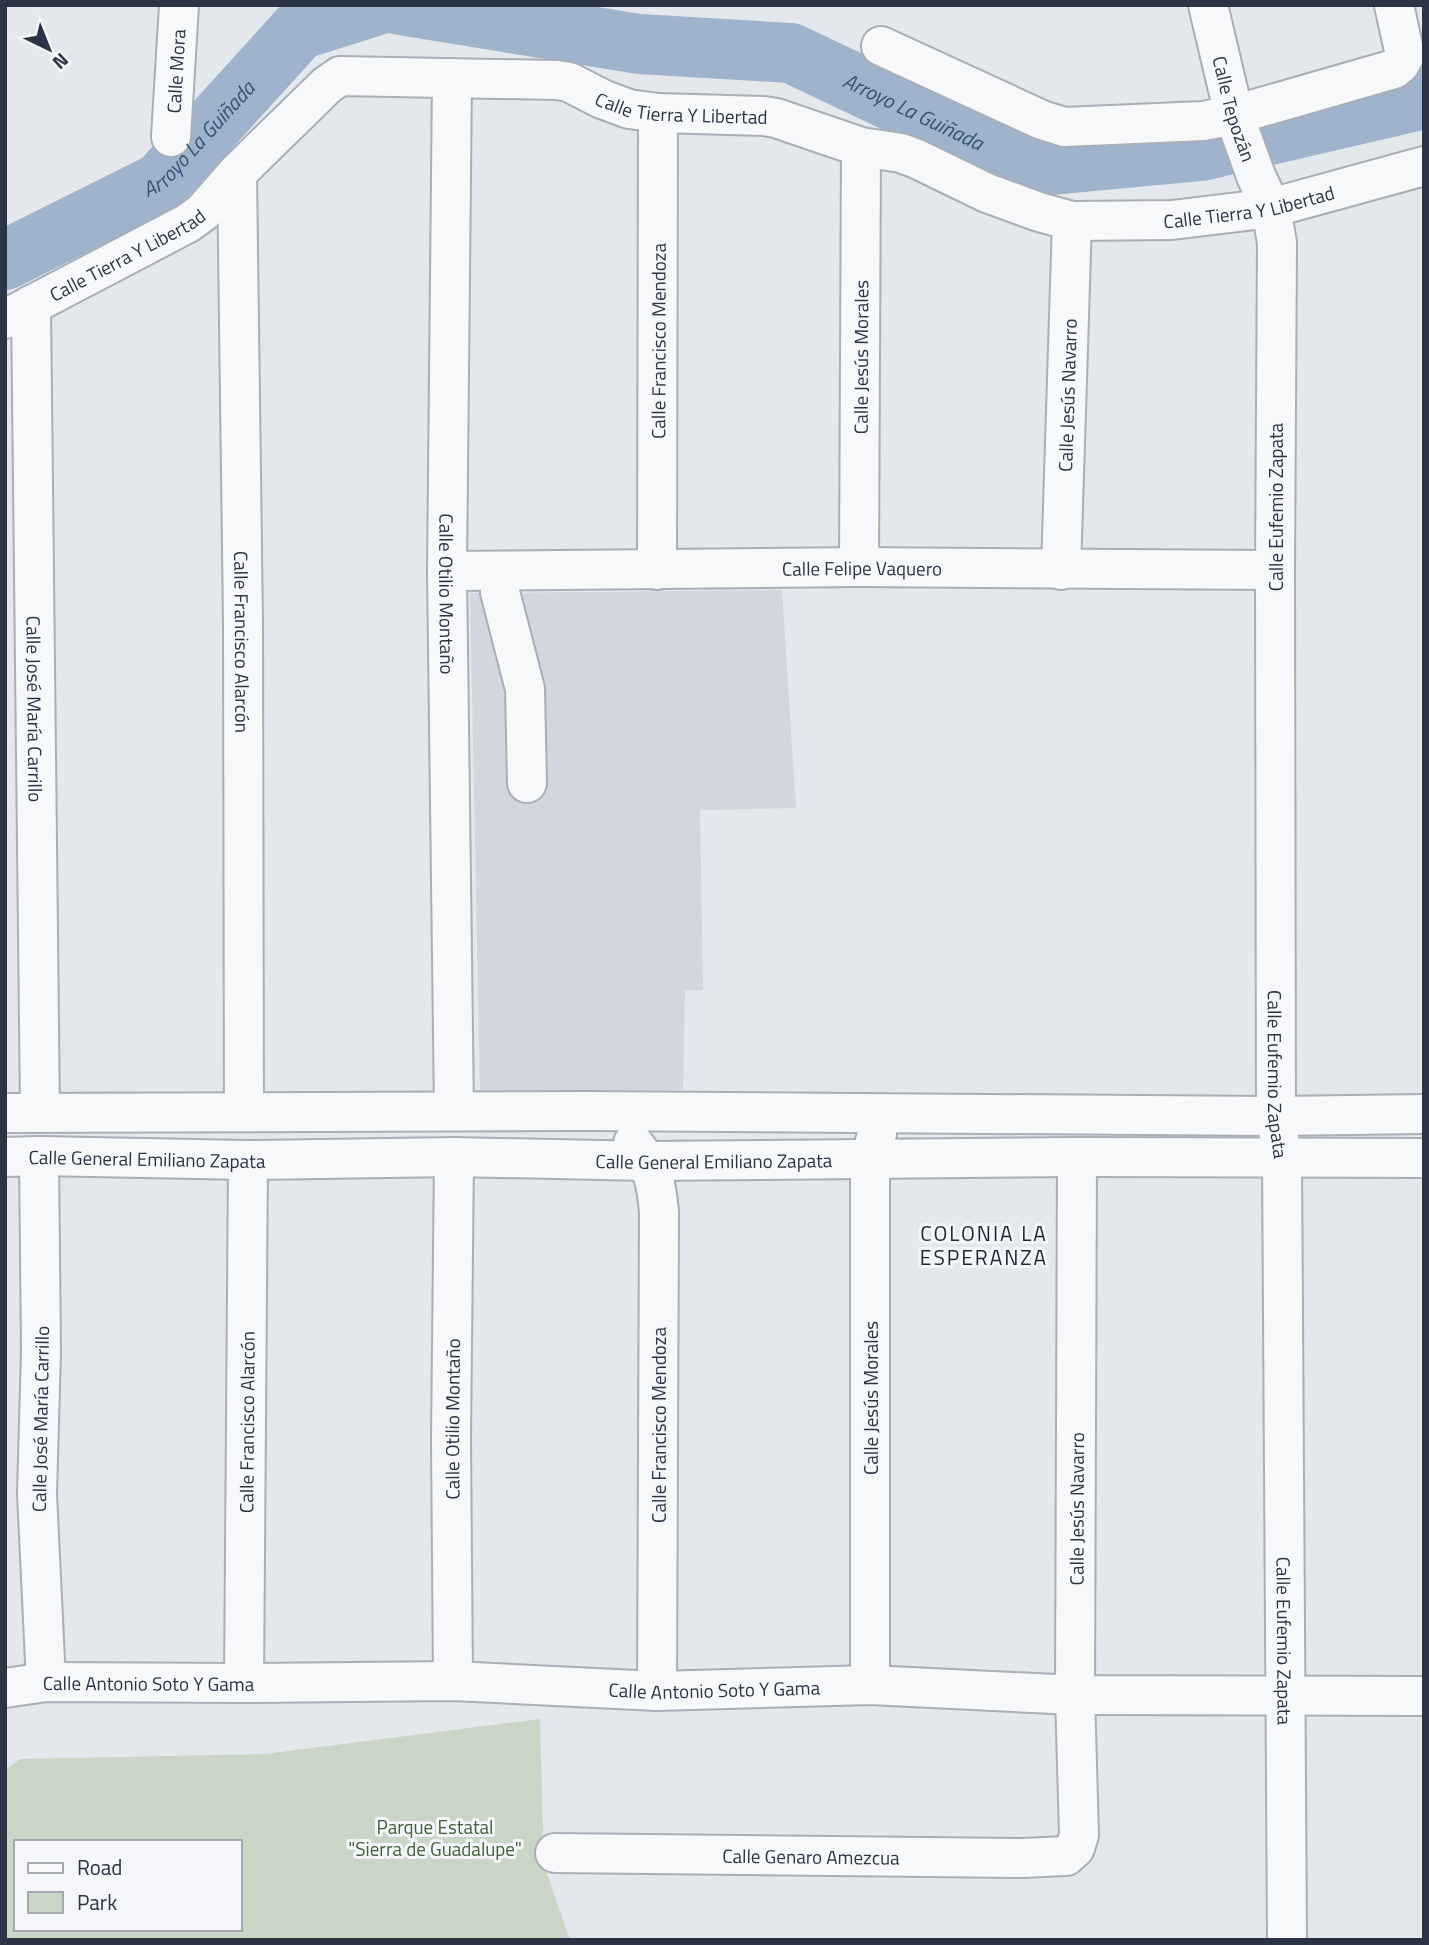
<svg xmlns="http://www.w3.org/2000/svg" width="1429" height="1945" font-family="'Titillium Web',sans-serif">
	<rect width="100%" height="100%" fill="#e4e7ec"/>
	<path fill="#d2d6de" d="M782 590 796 808 700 810 703 990 685 991 683 1090H480L470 593Z"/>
	<path fill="#c9d6c5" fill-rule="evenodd" d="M540 1719 544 1865 570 1940H5V1770L20 1759 265 1754ZM16 1842H240V1929H16Z"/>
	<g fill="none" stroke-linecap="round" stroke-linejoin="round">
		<g stroke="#9fb4cc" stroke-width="60">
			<path id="s1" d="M400 5 639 44 791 53 1031 167 1201 151 1424 99"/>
			<path id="s2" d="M5 260 161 182 299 30 378 5"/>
		</g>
		<defs>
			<g id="minor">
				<path id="s3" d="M1208 5 1234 115 1256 176 1271 208 1277 243 1275 570 1276 1116 1282 1157 1287 1940"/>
				<path d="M881 46 1042 120 1064 127 1203 121 1234 115 1394 69 1400 64 1405 55 1394 5"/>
				<path id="s4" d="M452 78 447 571 454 1111"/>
				<path id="s5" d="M171 137 179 5"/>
				<path id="s6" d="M237 173 243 623 244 1112"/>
				<path id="s7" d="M31 305 40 1113"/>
				<path id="s8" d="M5 319 188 223 203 212 237 173 327 85 340 76 557 80 569 82 602 99 629 109 658 113 764 116 776 118 861 147 901 153 917 159 987 193 1039 212 1072 221 1172 220 1271 208 1424 166"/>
				<path id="s9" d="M859 567 861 147"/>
				<path id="s10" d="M657 570 658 113"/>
				<path id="s11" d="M1061 570 1072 221"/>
				<path id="s12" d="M447 571 859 567 1275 570"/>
				<path d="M501 571 500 592 525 689 527 783"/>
				<path d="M5 1113 587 1111 1276 1116 1424 1114"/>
				<path d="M633 1143C654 1169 656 1180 659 1212L657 1691"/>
				<path d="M39 1156 41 1352 37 1494 46 1682"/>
				<path id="s13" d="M5 1157 39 1156 248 1160 454 1157 647 1161 1077 1157 1424 1158"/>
				<path id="s14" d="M453 1681 451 1439 454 1157"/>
				<path id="s15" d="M244 1683 248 1160"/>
				<path d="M870 1685V1159L877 1134"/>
				<path id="s16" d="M5 1688 46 1682 244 1683 453 1681 657 1691 870 1685 1075 1695 1424 1696"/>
				<path id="s17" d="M555 1853 1022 1858 1066 1856 1075 1848 1079 1835 1075 1695 1077 1157"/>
			</g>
		</defs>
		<use href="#minor" stroke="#a9aeb7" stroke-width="42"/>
		<use href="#minor" stroke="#f7f8fa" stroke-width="38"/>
	</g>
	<g text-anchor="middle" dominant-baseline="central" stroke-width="6" stroke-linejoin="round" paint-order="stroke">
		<g font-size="19" fill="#2b3445" stroke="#f4f6f9">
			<text stroke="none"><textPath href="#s5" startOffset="66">Calle Mora</textPath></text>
			<text stroke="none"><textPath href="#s8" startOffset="766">Calle Tierra Y Libertad</textPath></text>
			<text stroke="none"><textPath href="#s3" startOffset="107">Calle Tepozán</textPath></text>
			<text stroke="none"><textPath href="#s8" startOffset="1354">Calle Tierra Y Libertad</textPath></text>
			<text stroke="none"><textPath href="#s8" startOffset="138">Calle Tierra Y Libertad</textPath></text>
			<text stroke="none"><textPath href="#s10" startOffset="229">Calle Francisco Mendoza</textPath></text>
			<text stroke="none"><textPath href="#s9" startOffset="210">Calle Jesús Morales</textPath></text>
			<text stroke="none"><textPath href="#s11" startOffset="175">Calle Jesús Navarro</textPath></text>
			<text transform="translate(1275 507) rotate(-90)">Calle Eufemio Zapata</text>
			<text stroke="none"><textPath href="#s12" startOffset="415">Calle Felipe Vaquero</textPath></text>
			<text stroke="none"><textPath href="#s4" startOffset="516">Calle Otilio Montaño</textPath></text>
			<text stroke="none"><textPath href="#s6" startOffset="469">Calle Francisco Alarcón</textPath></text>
			<text stroke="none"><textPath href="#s7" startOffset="404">Calle José María Carrillo</textPath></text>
			<text stroke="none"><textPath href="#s3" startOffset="1080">Calle Eufemio Zapata</textPath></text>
			<text stroke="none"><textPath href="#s13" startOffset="142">Calle General Emiliano Zapata</textPath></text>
			<text stroke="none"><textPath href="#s13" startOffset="709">Calle General Emiliano Zapata</textPath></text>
			<text transform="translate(870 1398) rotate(-90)">Calle Jesús Morales</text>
			<text transform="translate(40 1419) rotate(-89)">Calle José María Carrillo</text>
			<text stroke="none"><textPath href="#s14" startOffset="262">Calle Otilio Montaño</textPath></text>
			<text stroke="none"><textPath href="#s15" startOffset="261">Calle Francisco Alarcón</textPath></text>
			<text transform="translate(658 1425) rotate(-90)">Calle Francisco Mendoza</text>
			<text stroke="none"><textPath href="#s17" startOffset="863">Calle Jesús Navarro</textPath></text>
			<text stroke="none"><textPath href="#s3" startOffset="1647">Calle Eufemio Zapata</textPath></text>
			<text stroke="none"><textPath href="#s16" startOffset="144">Calle Antonio Soto Y Gama</textPath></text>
			<text stroke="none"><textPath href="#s16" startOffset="710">Calle Antonio Soto Y Gama</textPath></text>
			<text stroke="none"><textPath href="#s17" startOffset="256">Calle Genaro Amezcua</textPath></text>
		</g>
		<g font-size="19" fill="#3f6138" stroke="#f4f6f9">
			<text x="435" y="1826">Parque Estatal<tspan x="435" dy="22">"Sierra de Guadalupe"</tspan></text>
		</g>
		<g font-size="21" font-style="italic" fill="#34527a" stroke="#f4f6f9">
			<text stroke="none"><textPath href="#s1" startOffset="530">Arroyo La Guiñada</textPath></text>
			<text stroke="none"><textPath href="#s2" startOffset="231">Arroyo La Guiñada</textPath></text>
		</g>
		<g font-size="21" letter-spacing="2" fill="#1d2536" stroke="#f4f6f9">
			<text x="984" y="1233">COLONIA LA<tspan x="984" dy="24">ESPERANZA</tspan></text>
		</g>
	</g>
	<rect width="1429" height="1945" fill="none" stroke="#2b3445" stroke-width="14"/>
	<rect x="14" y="1840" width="228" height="91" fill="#f4f6f9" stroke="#a4a8b1" stroke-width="2"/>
	<rect x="28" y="1863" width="35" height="10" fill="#f7f8fa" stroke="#a4a8b1" stroke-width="2"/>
	<text x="77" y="1875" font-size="21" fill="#2b3445">Road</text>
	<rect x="28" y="1892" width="35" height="21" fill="#c9d6c5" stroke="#a4a8b1" stroke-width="2"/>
	<text x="77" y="1910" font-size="21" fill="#2b3445">Park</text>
	<g transform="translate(49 49) rotate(137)" stroke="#f4f6f9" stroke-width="5" paint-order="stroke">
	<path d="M0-5L12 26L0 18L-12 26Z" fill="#2b3445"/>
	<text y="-10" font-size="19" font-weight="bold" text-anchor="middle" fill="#2b3445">N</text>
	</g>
</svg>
